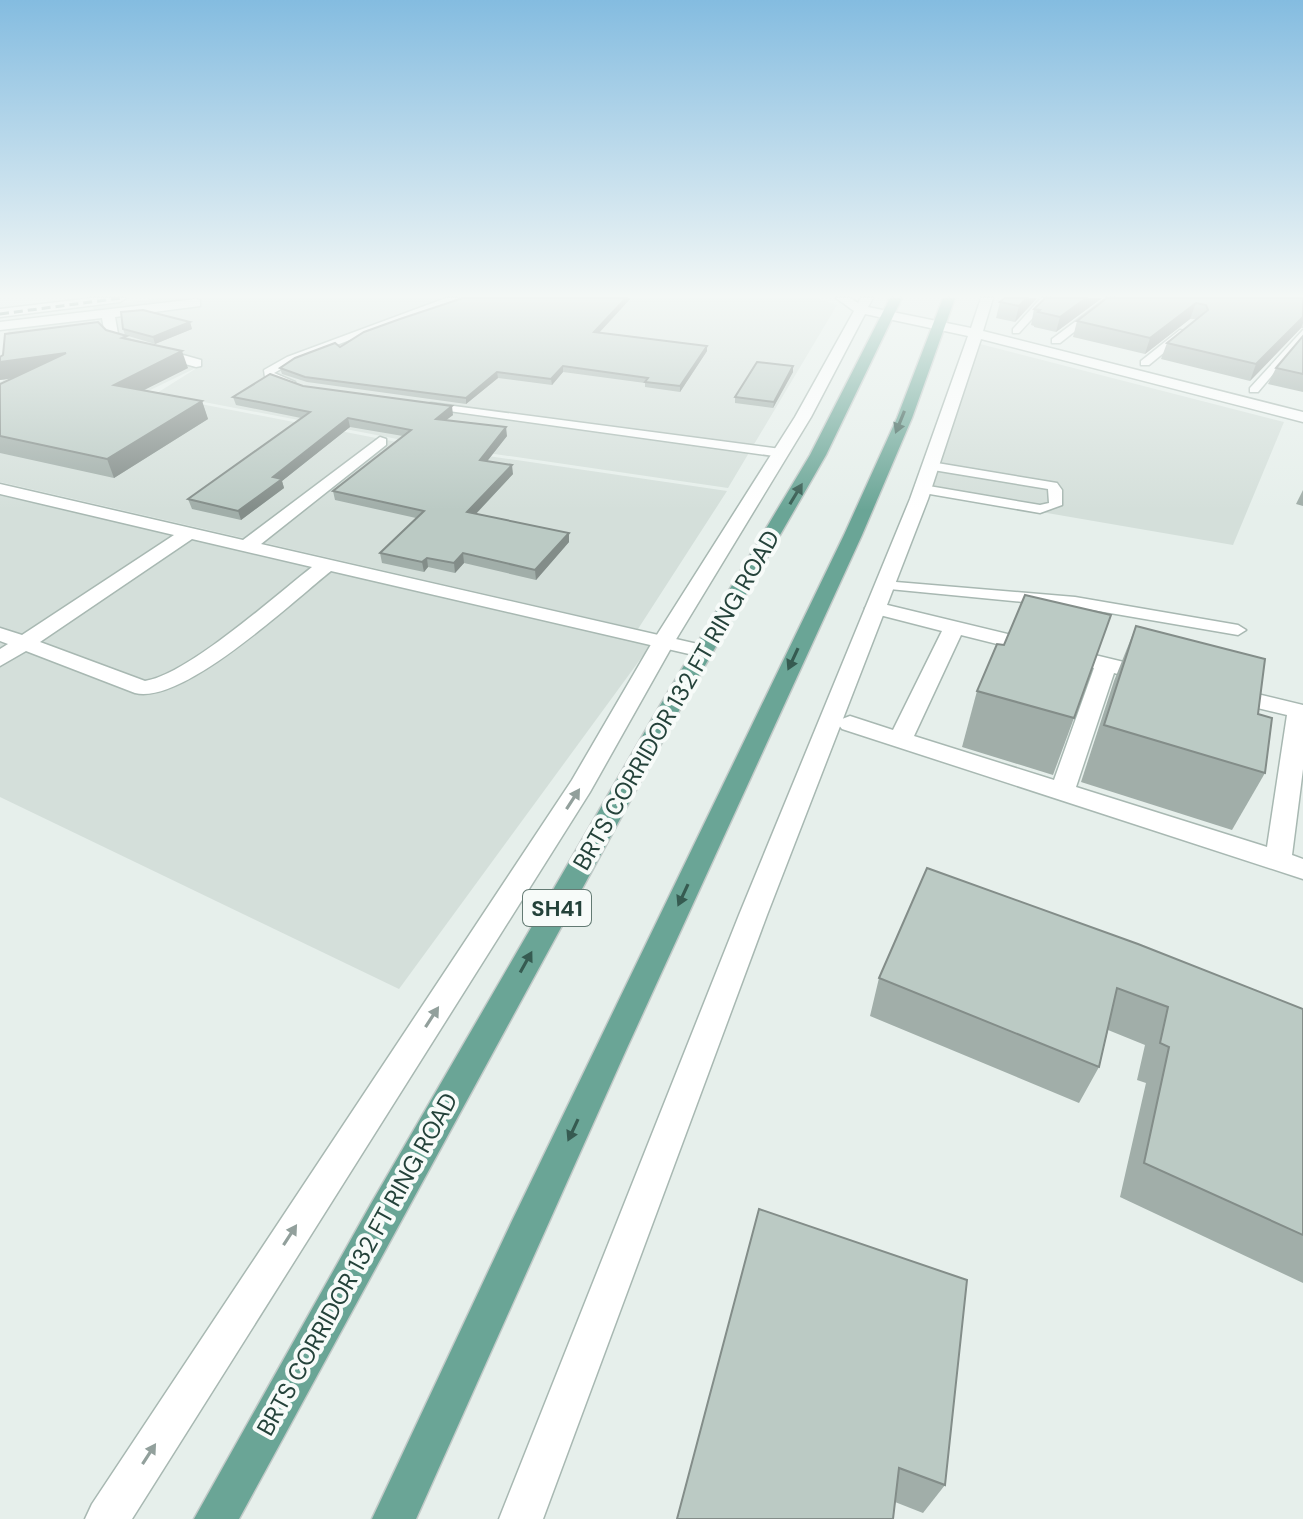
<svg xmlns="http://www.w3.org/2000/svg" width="1303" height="1519" font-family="'DM Sans',sans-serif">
	<rect width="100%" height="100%" fill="#e6efeb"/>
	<g fill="#d4dfda">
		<path d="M160 298H818L837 305 728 488 413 442 157 393 200 366 144 393 407 444 727 491 638 629 0 482V382L3 381 9 327 94 316 102 351 195 366 103 339 93 307Z"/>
		<path d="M980 344 1284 422 1233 545 931 493Z"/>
		<path d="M0 491 650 646 399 989 0 797Z"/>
	</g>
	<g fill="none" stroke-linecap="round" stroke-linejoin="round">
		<defs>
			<g id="service">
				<path d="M446 298H459L295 361 274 373 295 382V386H287L265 377 264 370 287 357Z"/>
				<path d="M1041 298H1051L1019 333H1013V329Z"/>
				<path d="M1107 298H1117L1060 343H1052V339Z"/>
				<path d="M1180 330 1189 332 1149 365H1141V361Z"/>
				<path d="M1303 330V339L1258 392H1250V388Z"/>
				<path d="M431 403 781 449 787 453 781 457 427 408V404Z"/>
				<path d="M931 462 1057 483 1062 490V505L1040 513 918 492V486L923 485 1040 505 1049 503 1048 489 927 469V463Z"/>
				<path d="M884 581 1075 597 1238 625 1246 630 1238 635 1075 607 879 588V582Z"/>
			</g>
			<g id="minor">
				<path d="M196 299 200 300V306L115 317 118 334 123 338 201 360V366L196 367 113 344 105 335 102 318 0 330V322Z"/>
				<path d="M380 437 386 439V445L261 544 702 645 713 651 702 657 331 571C292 602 183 705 135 693L26 651 0 666V649L8 644 0 641V628L22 635 174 535 0 494V484L243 540ZM192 539 312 567C275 596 187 675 145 681L40 642Z"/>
				<path d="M875 602 1157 670 1160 675 1157 680 1149 682 1114 673 1076 787 1267 847 1287 715 1220 699 1217 694 1220 689 1228 687 1303 705V769L1292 855 1303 859V879L842 729 838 724 842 719 850 716 893 730 942 631 868 612 865 608ZM961 635 1094 668 1054 780 914 736Z"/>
			</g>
			<g id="tertiary">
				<path d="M92 298H126L120 302 0 317V309Z"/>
				<path d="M836 298H850L858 303 861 298H873L868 307 971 328 981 298H993L983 331 1303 412V422L981 339 928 499 767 915 543 1519H499L739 915 910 499 968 336 865 314 811 417 675 641 590 792 132 1519H85L92 1504 572 780 653 641 795 417 854 311Z"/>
			</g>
			<g id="primary">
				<path d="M890 298H902L826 455 680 709 239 1519H194L372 1202 658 709 810 455Z"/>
				<path d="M943 298H955L912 418 862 535 627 1048 416 1519H372L511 1223 844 535 897 418Z"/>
			</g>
		</defs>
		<use href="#service" stroke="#a8b8b2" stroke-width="3"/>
		<use href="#minor" stroke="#a8b8b2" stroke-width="3"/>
		<use href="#tertiary" stroke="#a8b8b2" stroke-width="3"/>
		<use href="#primary" stroke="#c2cac8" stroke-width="3"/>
		<use href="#service" fill="#fff" fill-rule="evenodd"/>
		<use href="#minor" fill="#fff" fill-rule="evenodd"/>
		<use href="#tertiary" fill="#fff" fill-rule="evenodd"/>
		<use href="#primary" fill="#6aa596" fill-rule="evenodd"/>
		<path stroke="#5f7d75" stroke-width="3" stroke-dasharray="9 5" stroke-linecap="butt" d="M0 314 121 298"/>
	</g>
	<g fill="#a1aea9">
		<path d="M463 298H631L599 333 707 351 680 392 645 387V383L563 372 552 385 498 378 466 404 307 382 282 374 280 368 340 347Z"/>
		<path d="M1037 298 1015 322 996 318 1000 302Z"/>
		<path d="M1045 298H1102L1056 332 1034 327V326L1031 325 1034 309Z"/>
		<path d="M1107 298H1303V328H1301L1250 381 1161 359 1167 343 1196 319H1190L1145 354 1073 337 1077 321Z"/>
		<path d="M190 322 192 329 155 344 125 335 123 329Z"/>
		<path d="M106 330 188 368 144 390 202 401 208 419 114 478 0 453V384L13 378 0 380V357Z"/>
		<path d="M1303 336V392L1268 384 1276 368Z"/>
		<path d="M793 366V372L773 408 735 403V397Z"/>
		<path d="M303 386 453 415 446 420 507 436 487 461 513 474 476 514 569 533V542L536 580 464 563 455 573 428 567 424 572 382 563 380 553 416 518 335 500 333 491 403 436 350 427 282 481 284 488 241 520 192 509 188 499 301 418 236 405 233 397Z"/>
		<path d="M1303 490V506L1296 504Z"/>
		<path d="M1136 626 1258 714 1265 773 1232 830 1081 782 1114 681Z"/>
		<path d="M977 691 1074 718 1053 775 962 747Z"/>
		<path d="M927 868 1303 1009V1283L1120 1197 1146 1083 1137 1080 1145 1045 1108 1030 1099 1067 1079 1103 870 1016 879 978Z"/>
		<path d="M759 1209 945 1485 923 1513 895 1502Z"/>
	</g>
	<g fill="#838d89">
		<path d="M626 298H631L595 337 594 332Z"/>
		<path d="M1027 298H1037L1015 322 1019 306Z"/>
		<path d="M1086 298H1102L1056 332 1060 317Z"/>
		<path d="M1196 303 1190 319 1145 354 1150 338Z"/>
		<path d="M1303 317V323L1301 328 1250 381 1256 364Z"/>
		<path d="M190 322 192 329 155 344 153 337Z"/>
		<path d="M707 346V351L680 392V386Z"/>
		<path d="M182 351 188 368 120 402 114 385Z"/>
		<path d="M66 353 73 370 0 380V362Z"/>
		<path d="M563 366V372L552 385 551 379Z"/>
		<path d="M793 366V372L773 408 774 402Z"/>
		<path d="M497 372 498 378 466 404V398Z"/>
		<path d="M202 401 208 419 114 478 107 459Z"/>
		<path d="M452 406 453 415 437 427 436 419Z"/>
		<path d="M348 418 350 427 282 481 284 488 241 520 238 511 273 477Z"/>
		<path d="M506 427 507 436 481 469 480 460Z"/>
		<path d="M512 465 513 474 469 521 467 512Z"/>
		<path d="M569 533V542L536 580 535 570Z"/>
		<path d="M463 553 464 563 455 573 454 563Z"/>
		<path d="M427 558 428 567 424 572 422 562Z"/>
	</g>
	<g fill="#bbcac4" stroke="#838d89" stroke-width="2">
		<path d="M463 298H626L594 332 707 346 680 386 645 382 648 378 563 366 551 379 497 372 466 398 305 377 280 368 295 358 335 343 340 347 364 332 400 319Z"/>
		<path d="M1005 298H1027L1019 306 1000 302Z"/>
		<path d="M1045 298H1086L1060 317 1038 312 1040 310 1034 309Z"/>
		<path d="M1107 298H1303V317L1256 364 1167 343 1208 310 1206 305 1196 303 1150 338 1077 321Z"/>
		<path d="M143 310 190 322 153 337 123 329 121 312Z"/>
		<path d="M98 322 106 330 127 336 122 338 182 351 114 385 202 401 107 459 0 436V384L66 353 0 362V357L3 355 5 334Z"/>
		<path d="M1303 336V374L1276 368Z"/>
		<path d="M757 362 793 366 774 402 735 397Z"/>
		<path d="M270 374 303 386 452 406 436 419 506 427 480 460 512 465 467 512 569 533 535 570 463 553 454 563 427 558 422 562 380 553 424 511 333 491 411 430 348 418 273 477 282 479 238 511 188 499 310 412 233 397Z"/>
		<path d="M1025 595 1111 615 1074 718 977 691 997 644 1004 645Z"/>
		<path d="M1136 626 1265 659 1258 714 1272 718 1265 773 1104 725Z"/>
		<path d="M927 868 1138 944 1303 1009V1235L1144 1163 1169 1047 1160 1043 1168 1007 1117 988 1099 1067 879 978Z"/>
		<path d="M759 1209 967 1280 945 1485 899 1468 893 1519H677Z"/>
	</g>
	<defs><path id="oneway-solid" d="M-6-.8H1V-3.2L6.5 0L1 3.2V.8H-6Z" transform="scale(2)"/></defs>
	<g fill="#365b51">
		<use href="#oneway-solid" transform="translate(900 422) rotate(112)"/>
		<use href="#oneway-solid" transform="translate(796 494) rotate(-59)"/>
		<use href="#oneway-solid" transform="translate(793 659) rotate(115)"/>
		<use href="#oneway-solid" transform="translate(683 895) rotate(115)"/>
		<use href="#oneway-solid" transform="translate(526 962) rotate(-61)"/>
		<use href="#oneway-solid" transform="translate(573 1130) rotate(115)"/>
	</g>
	<g fill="#92a09c">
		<use href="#oneway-solid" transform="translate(573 799) rotate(-57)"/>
		<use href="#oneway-solid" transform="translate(432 1017) rotate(-57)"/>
		<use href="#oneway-solid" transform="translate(290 1235) rotate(-57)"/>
		<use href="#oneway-solid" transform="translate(149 1454) rotate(-57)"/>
	</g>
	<linearGradient id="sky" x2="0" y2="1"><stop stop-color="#84bce0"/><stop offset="0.58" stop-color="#f4f8f6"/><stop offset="1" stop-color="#f4f8f6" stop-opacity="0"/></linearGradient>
	<rect width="1303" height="510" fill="url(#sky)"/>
	<g text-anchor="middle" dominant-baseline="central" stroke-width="8" stroke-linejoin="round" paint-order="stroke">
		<rect fill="#f7fbf9" stroke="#637a73" stroke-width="2" x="523" y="890" width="68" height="36" rx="6"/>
		<g font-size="22" font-weight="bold" fill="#24423a">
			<text x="557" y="908">SH41</text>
		</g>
		<g font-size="24" fill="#24423a" stroke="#f7fbf9">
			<text transform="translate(676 700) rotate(-60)">BRTS CORRIDOR 132 FT RING ROAD</text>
			<text transform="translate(357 1264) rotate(-61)">BRTS CORRIDOR 132 FT RING ROAD</text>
		</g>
	</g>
</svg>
